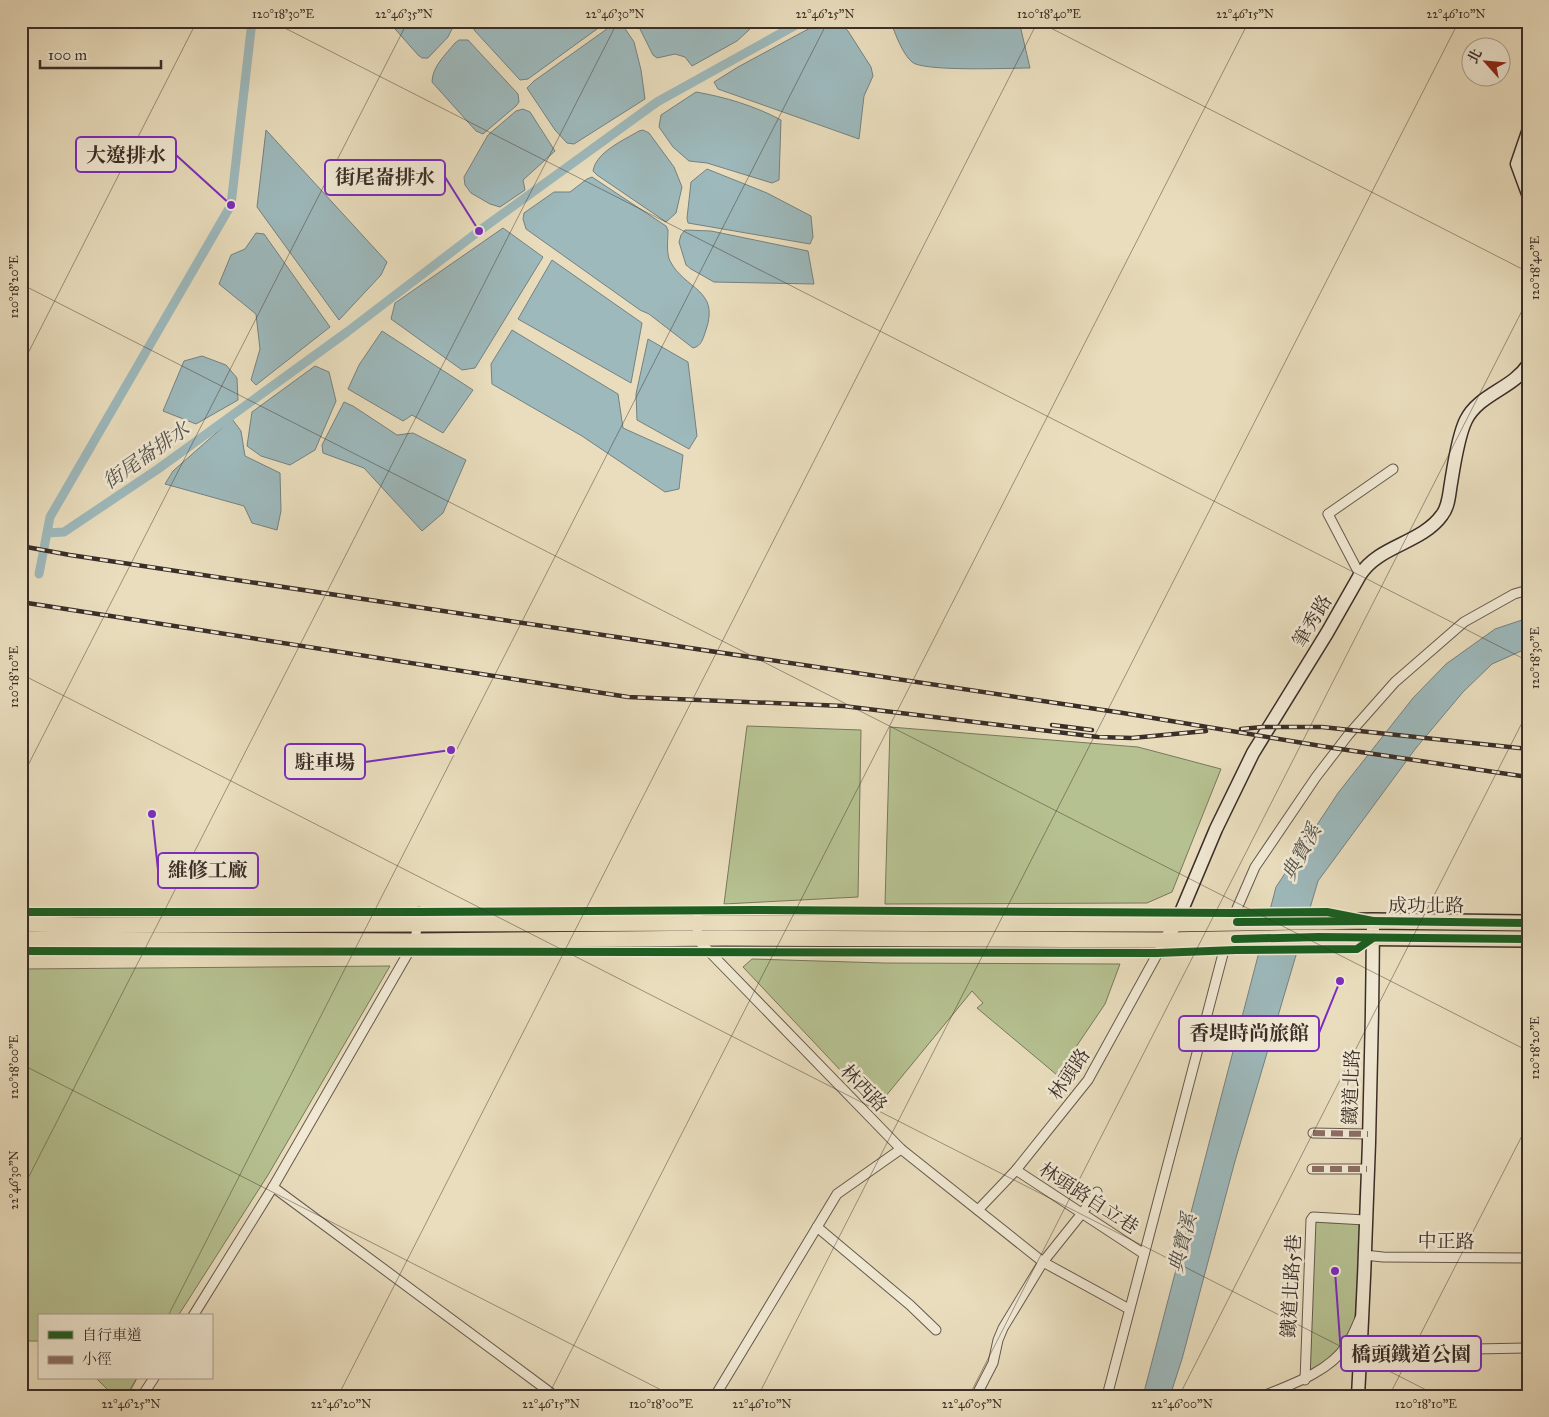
<svg xmlns="http://www.w3.org/2000/svg" width="1549" height="1417" font-family="'IM FELL Great Primer','Noto Serif TC',serif">
	<rect width="100%" height="100%" fill="#e9ddbd"/>
	<filter id="stains"><feTurbulence type="fractalNoise" baseFrequency=".004" numOctaves="4"/><feColorMatrix values="0 0 0 0 .2 0 0 0 0 .09 0 0 0 0 .02 0 0 0 .5 -.17"/></filter>
	<radialGradient id="worn" r=".72"><stop offset=".6" stop-color="#630" stop-opacity="0"/><stop offset="1" stop-color="#630" stop-opacity=".3"/></radialGradient>
	<g fill="#b6c191" stroke="#78785c">
		<path d="M747 726 861 730 858 897 724 904Z"/>
		<path d="M890 727 1138 747 1221 769 1172 892 1147 903 885 904Z"/>
		<path d="M752 959 884 963 1120 964 1105 1004 1057 1075 977 1008 983 1003 972 991 876 1108 743 967Z"/>
		<path d="M390 966 268 1175 178 1316H39V1341H21V969Z"/>
		<path d="M1314 1222 1362 1224 1355 1318 1342 1346 1328 1359 1307 1373Z"/>
		<path d="M96 1378H137L126 1396H114Z"/>
	</g>
	<g fill="#9db9bc" stroke="#758181">
		<path d="M388 21H456L448 37 428 58H422L418 55Z"/>
		<path d="M471 21H608L528 79 520 80 475 31 471 25Z"/>
		<path d="M618 21H620L634 42 641 70 645 99 574 144 567 143 555 130 527 88 534 81Z"/>
		<path d="M636 21H745L750 29 737 41 692 66 685 57 675 54 657 58 653 55Z"/>
		<path d="M823 21H838L848 31 871 67 873 76 864 96 859 139 718 89 714 82 738 67Z"/>
		<path d="M890 21H1019L1030 68C1011 68 923 72 912 62 901 52 896 34 890 21Z"/>
		<path d="M459 40H468L518 94 519 102 516 106 483 134 476 131 432 82C432 67 446 54 455 43Z"/>
		<path d="M696 92C725 97 755 106 781 120L779 180 772 183 707 163 689 161 673 147 659 127 661 115Z"/>
		<path d="M523 109 530 112 555 151 523 180 525 190 500 207 490 204 471 193 465 185 464 177 488 135 516 111Z"/>
		<path d="M266 130 387 262 381 275 339 320 257 207Z"/>
		<path d="M643 130 649 133 674 167 682 187 676 213 666 222 597 175 593 171C596 152 624 140 639 131Z"/>
		<path d="M707 169 767 193 811 216 813 237 810 244 688 223 687 218 691 182Z"/>
		<path d="M592 177 666 226 668 230C668 239 666 253 670 261 685 290 720 289 706 330 703 338 702 346 693 348L649 314 640 310 526 229 523 219 524 213 554 192H570L587 179Z"/>
		<path d="M503 228 543 257 475 368 462 370 391 319 395 303Z"/>
		<path d="M685 230 711 231 808 251 814 284 714 282 691 269 686 265 679 242 681 235Z"/>
		<path d="M256 233 264 234 330 327 256 385 251 380 260 349 256 314 219 284 231 255 245 249Z"/>
		<path d="M552 260 642 323 631 383 518 319Z"/>
		<path d="M512 330 618 394 623 428 683 455 679 489 665 492 582 436 492 384 491 364Z"/>
		<path d="M382 331 473 390 443 433 412 415 403 421 348 389 359 365Z"/>
		<path d="M648 339 688 362 697 436 689 449 637 420 636 394Z"/>
		<path d="M202 356 226 365 237 378 238 400 196 424 163 411 184 361Z"/>
		<path d="M315 366 329 372 336 401 315 450 290 465 261 456 247 446 252 412Z"/>
		<path d="M344 402 353 406 397 435 413 433 466 460 443 513 422 531 364 468 323 453 322 445Z"/>
		<path d="M232 419 241 431 245 456 280 473 281 511 277 530 252 523 244 506 165 484 173 471Z"/>
		<path d="M1528 618V648L1492 664 1463 692 1416 748 1318 881 1235 1161 1182 1359 1170 1396H1143L1276 887 1338 793 1413 698 1446 664 1495 629Z"/>
	</g>
	<g fill="none" stroke-linecap="round" stroke-linejoin="round">
		<g stroke="#9db9bc" stroke-width="9">
			<path d="M47 533 64 532 158 469 347 332 479 231 657 102 803 21"/>
			<path d="M39 574 50 517 231 205 252 21"/>
		</g>
		<defs>
			<g id="street">
				<path d="M1360 575 1328 514 1393 469"/>
				<path d="M698 911 697 939 901 1149 1043 1262 1129 1309"/>
				<path d="M1235 913 1255 867 1316 777 1349 734 1395 682 1464 622 1514 594 1528 590"/>
				<path d="M1313 1133 1368 1134"/>
				<path d="M1312 1169H1367"/>
				<path d="M1016 1170 1144 1254"/>
				<path d="M273 1187 555 1396"/>
				<path d="M978 1210 1016 1170 1088 1080 1165 940"/>
				<path d="M817 1227 910 1305 936 1330"/>
				<path d="M1364 1255 1383 1257 1528 1258"/>
				<path d="M193 1316 273 1187 415 941 419 912"/>
				<path d="M1475 1349 1528 1348"/>
				<path d="M1305 1380 1311 1220 1313 1217 1365 1220"/>
				<path d="M142 1396 154 1378"/>
				<path d="M715 1396 837 1194 901 1149"/>
				<path d="M976 1396 993 1363 998 1340 1003 1328 1043 1262 1083 1212 1097 1192"/>
				<path d="M1107 1396 1224 950"/>
				<path d="M1263 1396C1290 1385 1329 1372 1346 1346 1352 1338 1356 1328 1360 1318"/>
			</g>
			<g id="secondary">
				<path d="M1528 132 1517 164 1528 194"/>
				<path d="M1165 940 1176 924 1216 829 1253 753 1327 633 1360 575C1379 545 1421 544 1442 515 1449 506 1449 494 1451 483 1454 465 1458 436 1466 420 1479 394 1512 389 1528 365"/>
				<path d="M1358 1396C1367 1238 1372 1079 1373 921"/>
			</g>
			<g id="primary">
				<path d="M21 924 81 925 748 923 1176 924 1373 921 1528 923"/>
				<path d="M21 939 415 941 725 938 1165 940 1319 937 1528 939"/>
			</g>
		</defs>
		<use href="#street" stroke="#665a4d" stroke-width="11"/>
		<use href="#secondary" stroke="#3a2e28" stroke-width="15"/>
		<use href="#primary" stroke="#3a2e28" stroke-width="18"/>
		<use href="#street" stroke="#f1e9d4" stroke-width="9"/>
		<use href="#secondary" stroke="#f1e9d4" stroke-width="12"/>
		<use href="#primary" stroke="#e9ddbd" stroke-width="15"/>
		<defs>
			<g id="rail">
				<path d="M21 546 70 555 1123 713 1327 747 1528 777"/>
				<path d="M21 602 628 697 843 706 1098 737 1132 738 1206 731"/>
				<path d="M1052 725 1092 730"/>
				<path d="M1241 729 1263 727H1322L1528 749"/>
			</g>
		</defs>
		<use href="#rail" stroke="#3a2e28" stroke-width="4.5"/>
		<use href="#rail" stroke="#f1e9d4" stroke-width="2.5" stroke-dasharray="8" stroke-linecap="butt"/>
		<g stroke="#8d6e63" stroke-width="6" stroke-dasharray="12 6" stroke-linecap="butt">
			<path d="M1313 1133 1368 1134"/>
			<path d="M1312 1169H1367"/>
		</g>
		<defs>
			<g id="cycleway">
				<path d="M21 912H419L753 910 1235 913 1327 912 1373 921"/>
				<path d="M1237 922 1373 921 1528 923"/>
				<path d="M1235 939 1319 937 1528 939"/>
				<path d="M21 951 1157 953 1236 950 1357 949 1373 938"/>
			</g>
		</defs>
		<use href="#cycleway" stroke="#f1e9d4" stroke-width="11"/>
		<use href="#cycleway" stroke="#1b5e20" stroke-width="8"/>
	</g>
	<path fill="none" stroke="#3a2e28" stroke-width="1" stroke-opacity="0.45" d="M271 21 1528 661M1037 21 1528 272M21 284 1528 1051M21 367 197 21M21 674 1438 1396M21 779 408 21M21 1064 673 1396M21 1192 618 21M168 1316 828 21M128 1396 137 1378M338 1396 1038 21M548 1396 1249 21M758 1396 1459 21M969 1396 1528 299M1179 1396 1528 711M1389 1396 1528 1124"/>
	<g text-anchor="middle" dominant-baseline="central" stroke-width="5" stroke-linejoin="round" paint-order="stroke">
		<g font-size="19" fill="#3a2e28" stroke="#f1e9d4">
			<text transform="translate(1312 621) rotate(-59)">筆秀路</text>
			<text x="1426" y="905">成功北路</text>
			<text transform="translate(1069 1074) rotate(-56)">林頭路</text>
			<text transform="translate(1351 1087) rotate(-88)">鐵道北路</text>
			<text transform="translate(864 1088) rotate(46)">林西路</text>
			<text transform="translate(1089 1198) rotate(33)">林頭路自立巷</text>
			<text transform="translate(1446 1241) rotate(1)">中正路</text>
			<text transform="translate(1291 1286) rotate(-87)">鐵道北路5巷</text>
		</g>
		<g font-size="20" font-style="italic" fill="#53514d" stroke="#f1e9d4">
			<text transform="translate(146 455) rotate(-35)">街尾崙排水</text>
			<text transform="translate(1301 852) rotate(-62)">典寶溪</text>
			<text transform="translate(1182 1243) rotate(-76)">典寶溪</text>
		</g>
	</g>
	<path fill="none" stroke="#7b2cbf" stroke-width="2" d="M231 205L176 155M479 231L445 177M451 750L365 762M152 814L158 870M1340 981L1319 1033M1335 1271L1341 1354"/>
	<g fill="#7b2cbf" stroke="#f1e9d4" stroke-width="2">
		<circle cx="231" cy="205" r="5"/>
		<circle cx="479" cy="231" r="5"/>
		<circle cx="451" cy="750" r="5"/>
		<circle cx="152" cy="814" r="5"/>
		<circle cx="1340" cy="981" r="5"/>
		<circle cx="1335" cy="1271" r="5"/>
	</g>
	<g fill="#f1e9d4" stroke="#7b2cbf" stroke-width="2">
		<rect x="76" y="137" width="100" height="35" rx="5"/>
		<rect x="325" y="160" width="120" height="35" rx="5"/>
		<rect x="285" y="744" width="80" height="35" rx="5"/>
		<rect x="158" y="853" width="100" height="35" rx="5"/>
		<rect x="1179" y="1016" width="140" height="35" rx="5"/>
		<rect x="1341" y="1336" width="140" height="35" rx="5"/>
	</g>
	<g font-size="20" text-anchor="middle" font-weight="bold" fill="#3a2e28">
		<text x="126" y="162">大遼排水</text>
		<text x="385" y="184">街尾崙排水</text>
		<text x="325" y="769">駐車場</text>
		<text x="208" y="877">維修工廠</text>
		<text x="1249" y="1040">香堤時尚旅館</text>
		<text x="1411" y="1361">橋頭鐵道公園</text>
	</g>
	<rect width="1549" height="1417" fill="none" stroke="#e9ddbd" stroke-width="55"/>
	<rect x="38" y="1314" width="175" height="65" fill="#f1e9d4" stroke="#a89e8f"/>
	<rect x="48" y="1331" width="25" height="8" fill="#1b5e20" stroke="#a89e8f"/>
	<text x="82" y="1340" font-size="15" fill="#3a2e28">自行車道</text>
	<rect x="48" y="1356" width="25" height="8" fill="#8d6e63" stroke="#a89e8f"/>
	<text x="82" y="1364" font-size="15" fill="#3a2e28">小徑</text>
	<g transform="translate(1486 62) rotate(297)"><circle r="24" fill="#f1e9d4" stroke="#a89e8f"/>
	<path d="M0-4L9 19L0 12L-9 19Z" fill="#8f2418"/>
	<text y="-8" font-size="14" font-weight="bold" text-anchor="middle" fill="#3a2e28">北</text>
	</g>
	<path d="M40 60v8h121v-8" fill="none" stroke="#3a2e28" stroke-width="2.5"/>
	<text x="48" y="60" font-size="15" fill="#3a2e28" stroke="#f1e9d4" stroke-width="4" paint-order="stroke">100 m</text>
	<rect x="28" y="28" width="1494" height="1362" fill="none" stroke="#3a2e28" stroke-width="2"/>
	<g font-size="12" text-anchor="middle" fill="#3a2e28">
		<text x="283" y="18">120°18'30"E</text>
		<text x="404" y="18">22°46'35"N</text>
		<text x="615" y="18">22°46'30"N</text>
		<text x="825" y="18">22°46'25"N</text>
		<text x="1049" y="18">120°18'40"E</text>
		<text x="1245" y="18">22°46'15"N</text>
		<text x="1456" y="18">22°46'10"N</text>
		<text transform="translate(1535 268) rotate(-90)" y="4">120°18'40"E</text>
		<text transform="translate(14 287) rotate(-90)" y="4">120°18'20"E</text>
		<text transform="translate(1535 658) rotate(-90)" y="4">120°18'30"E</text>
		<text transform="translate(14 677) rotate(-90)" y="4">120°18'10"E</text>
		<text transform="translate(1535 1048) rotate(-90)" y="4">120°18'20"E</text>
		<text transform="translate(14 1067) rotate(-90)" y="4">120°18'00"E</text>
		<text transform="translate(14 1180) rotate(-90)" y="4">22°46'30"N</text>
		<text x="131" y="1408">22°46'25"N</text>
		<text x="341" y="1408">22°46'20"N</text>
		<text x="551" y="1408">22°46'15"N</text>
		<text x="661" y="1408">120°18'00"E</text>
		<text x="762" y="1408">22°46'10"N</text>
		<text x="972" y="1408">22°46'05"N</text>
		<text x="1182" y="1408">22°46'00"N</text>
		<text x="1426" y="1408">120°18'10"E</text>
	</g>
	<rect width="100%" height="100%" filter="url(#stains)"/>
	<rect width="100%" height="100%" fill="url(#worn)"/>
</svg>
